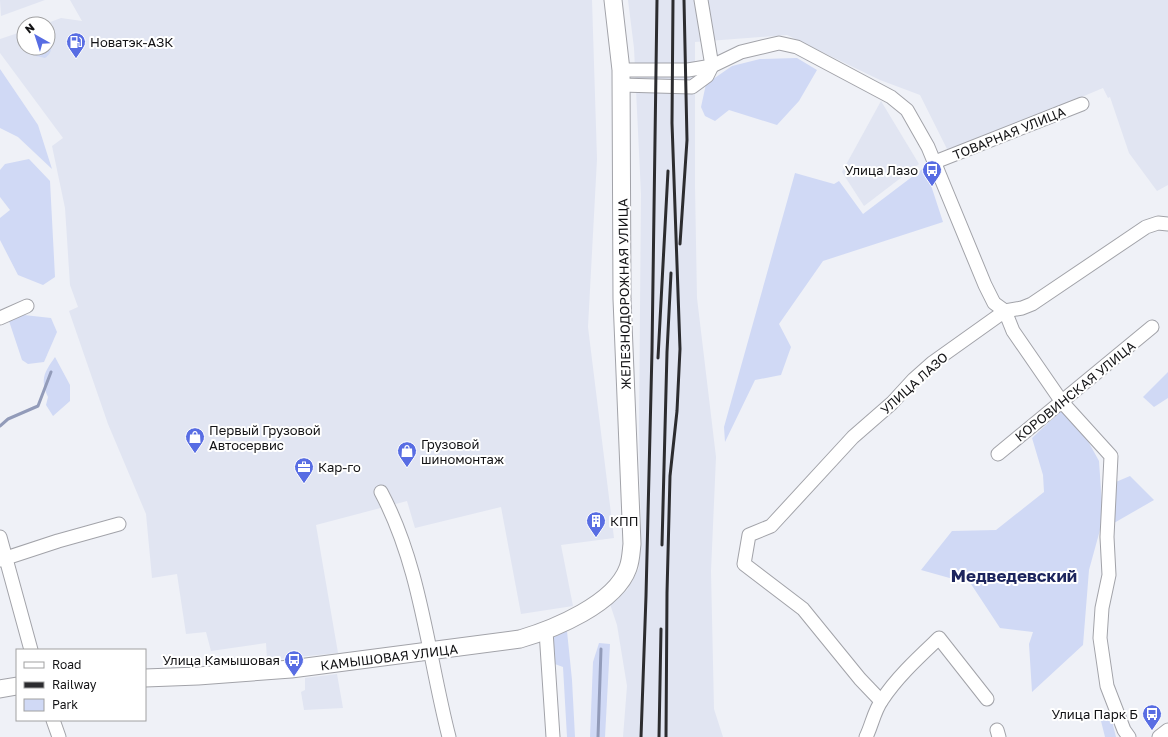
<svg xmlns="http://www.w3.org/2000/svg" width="1168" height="737" font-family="'Golos Text',sans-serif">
	<rect width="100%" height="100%" fill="#eff1f7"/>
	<g fill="#e1e5f2">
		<path d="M0 0H45L1 16Z"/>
		<path d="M70 0H592L597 159 588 327 614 538 561 545 573 606 521 614 501 507 415 528 407 501 316 525 338 653 267 660 266 643 211 651 206 632 186 634 177 574 152 578 146 514 108 424 69 311 78 307 70 285 65 208 52 146 63 138 0 53V39L24 31V48H48V24H45L61 18 82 21Z"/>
		<path d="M628 0H1168V185L1157 191 1129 153 1110 97 1108 98 1103 88 949 153 920 95 880 80 787 35 695 42V187L697 298 716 457 711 571 714 709 723 737H623L627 686 617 625 610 604 627 590 639 568 641 541 639 425 641 194 634 48Z"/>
		<path d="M881 101 919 164 864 206 842 172Z"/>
		<path d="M337 674 343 708 304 710 301 692 305 690V678Z"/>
	</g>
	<g fill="#d0d9f5">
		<path d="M48 33C51 43 55 51 45 58L36 56 28 48H48Z"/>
		<path d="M797 58 817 70 799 101 777 125 729 110 715 121 705 116 701 107 706 84 732 66 760 59Z"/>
		<path d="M0 69 38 125 52 169 18 137 0 128Z"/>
		<path d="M29 159 50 181 55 277 43 285 18 275 0 240V218L10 210 0 197V170L5 164Z"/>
		<path d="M925 167 943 222 823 261 779 324 791 347 781 375 755 380 725 442 724 427 795 173 834 184 839 181 863 214Z"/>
		<path d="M24 315 51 318 57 332 44 362 28 364 22 360 9 321Z"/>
		<path d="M55 357 70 385V401L53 416 46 405 48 397C40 379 44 373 55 357Z"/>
		<path d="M1168 372V398L1154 407 1143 397Z"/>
		<path d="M1062 410 1083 432 1099 461 1103 519 1089 570 1083 645 1032 692 1029 644 1033 632 1000 628 971 584 921 570 952 531 996 530 1044 492 1043 475 1032 438Z"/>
		<path d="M1130 476 1154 500 1114 523 1111 484Z"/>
		<path d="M567 631 572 680 575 737H567L563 667 552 663V638Z"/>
		<path d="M599 643 610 644 605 737H590L593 662Z"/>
		<path d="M1111 717 1116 737H1105L1101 721Z"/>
	</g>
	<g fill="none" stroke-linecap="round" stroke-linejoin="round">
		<g stroke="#929bb9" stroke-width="3">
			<path d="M0 426 8 419 38 406 51 372"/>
			<path d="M598 737 601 649"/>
		</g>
		<defs>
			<g id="minor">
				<path d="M701 0 712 66"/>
				<path d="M621 70H688L712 66 741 52 779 43 797 47 891 97 907 110 928 147 985 285 994 303 1005 311 1013 331 1062 402 1111 456 1107 537 1109 575 1102 608 1100 638 1107 686 1124 730 1129 737"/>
				<path d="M621 85 692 87 707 76 712 66"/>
				<path d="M935 162 1082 104"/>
				<path d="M0 318 27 306"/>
				<path d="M998 454 1152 327"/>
				<path d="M381 492C421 567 428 656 449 737"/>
				<path d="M0 537 31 650"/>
				<path d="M0 560 58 541 119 524"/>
				<path d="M546 631 553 737"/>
				<path d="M881 701 860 679 803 609 744 564 749 535 771 526 853 437 892 403 914 379 932 363 1005 311 1022 308 1032 304 1146 227 1158 223 1168 224"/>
				<path d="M53 720 59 737"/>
				<path d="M997 730 999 737"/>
				<path d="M866 737C872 725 874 711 882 700 897 677 919 657 939 638L987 699"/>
				<path d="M1159 737 1168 730"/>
			</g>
			<g id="major">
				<path d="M145 678 198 676 291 669 520 639C554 629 615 604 628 568 631 560 631 552 632 544L622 299 621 70 613 0"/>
				<path d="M0 689 17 686"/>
			</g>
		</defs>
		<use href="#minor" stroke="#a2a3a9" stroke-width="15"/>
		<use href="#major" stroke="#a2a3a9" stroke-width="19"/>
		<use href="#minor" stroke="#fff" stroke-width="13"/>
		<use href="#major" stroke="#fff" stroke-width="17"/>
		<g stroke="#2c2c2f" stroke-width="3">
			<path d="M680 244 687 140 684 0"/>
			<path d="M658 358 668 171"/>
			<path d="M662 545 667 352 671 273"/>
			<path d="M641 737 646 596 652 351 657 0"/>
			<path d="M659 737 661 629"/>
			<path d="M666 737 667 593 670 476 677 411 680 349 672 123 673 0"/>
		</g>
	</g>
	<defs>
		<symbol id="fuel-pin" viewBox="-11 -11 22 30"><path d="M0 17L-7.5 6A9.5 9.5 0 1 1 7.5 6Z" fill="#586de3" stroke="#fff"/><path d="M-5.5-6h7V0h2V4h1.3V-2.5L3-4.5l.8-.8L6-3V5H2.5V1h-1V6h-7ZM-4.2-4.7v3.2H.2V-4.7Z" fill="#fff"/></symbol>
		<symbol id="bus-pin" viewBox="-11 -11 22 30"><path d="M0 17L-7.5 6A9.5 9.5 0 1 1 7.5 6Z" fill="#586de3" stroke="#fff"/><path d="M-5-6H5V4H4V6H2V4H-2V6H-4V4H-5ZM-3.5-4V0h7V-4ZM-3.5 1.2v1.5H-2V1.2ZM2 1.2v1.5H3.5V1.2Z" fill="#fff"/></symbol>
		<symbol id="shop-pin" viewBox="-11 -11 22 30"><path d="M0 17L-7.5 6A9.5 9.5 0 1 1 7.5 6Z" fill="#586de3" stroke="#fff"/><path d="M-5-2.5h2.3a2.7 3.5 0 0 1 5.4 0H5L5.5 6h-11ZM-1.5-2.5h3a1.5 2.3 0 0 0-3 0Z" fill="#fff"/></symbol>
		<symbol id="office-pin" viewBox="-11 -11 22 30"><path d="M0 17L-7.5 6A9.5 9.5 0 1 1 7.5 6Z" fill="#586de3" stroke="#fff"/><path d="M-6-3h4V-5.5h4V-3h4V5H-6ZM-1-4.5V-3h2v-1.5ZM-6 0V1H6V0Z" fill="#fff"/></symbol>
		<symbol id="building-pin" viewBox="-11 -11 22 30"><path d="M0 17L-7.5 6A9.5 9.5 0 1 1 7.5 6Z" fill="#586de3" stroke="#fff"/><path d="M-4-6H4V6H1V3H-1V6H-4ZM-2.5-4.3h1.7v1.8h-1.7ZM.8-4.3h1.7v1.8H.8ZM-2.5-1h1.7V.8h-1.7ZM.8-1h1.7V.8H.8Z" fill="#fff"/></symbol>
	</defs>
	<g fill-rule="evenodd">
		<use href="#fuel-pin" x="65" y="31" width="22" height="30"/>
		<use href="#bus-pin" x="921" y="159" width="22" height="30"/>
		<use href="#shop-pin" x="184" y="426" width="22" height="30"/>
		<use href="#shop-pin" x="396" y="440" width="22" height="30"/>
		<use href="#office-pin" x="293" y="456" width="22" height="30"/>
		<use href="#building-pin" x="585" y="510" width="22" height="30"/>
		<use href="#bus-pin" x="283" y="649" width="22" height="30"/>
		<use href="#bus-pin" x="1141" y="703" width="22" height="30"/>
	</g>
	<g text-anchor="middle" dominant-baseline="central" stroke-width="4" stroke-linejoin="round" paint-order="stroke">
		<g font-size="13" fill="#141416" stroke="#fff" text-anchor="start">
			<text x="90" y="42">Новатэк-АЗК</text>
			<text x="918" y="170" text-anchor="end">Улица Лазо</text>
			<text x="209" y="430">Первый Грузовой<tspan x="209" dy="15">Автосервис</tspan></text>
			<text x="421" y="444">Грузовой<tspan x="421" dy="15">шиномонтаж</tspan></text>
			<text x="318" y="467">Кар-го</text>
			<text x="610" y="521">КПП</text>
			<text x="280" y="660" text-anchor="end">Улица Камышовая</text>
			<text x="1138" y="714" text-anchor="end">Улица Парк Б</text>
		</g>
		<g font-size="13" fill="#141416" stroke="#fff">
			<text transform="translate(1009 133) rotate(-22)">ТОВАРНАЯ УЛИЦА</text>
			<text transform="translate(624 294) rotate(-91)">ЖЕЛЕЗНОДОРОЖНАЯ УЛИЦА</text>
			<text transform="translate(914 383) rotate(-42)">УЛИЦА ЛАЗО</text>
			<text transform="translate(1075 391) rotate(-39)">КОРОВИНСКАЯ УЛИЦА</text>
			<text transform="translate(389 657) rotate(-7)">КАМЫШОВАЯ УЛИЦА</text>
		</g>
		<g font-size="17" font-weight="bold" fill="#1d255d" stroke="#fff">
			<text x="1014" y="575">Медведевский</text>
		</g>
	</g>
	<rect x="16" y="649" width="130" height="72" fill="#ffffff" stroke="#a1a1a2"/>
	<rect x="24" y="662" width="20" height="6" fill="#ffffff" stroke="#a1a1a2"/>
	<text x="52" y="669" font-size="12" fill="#141416">Road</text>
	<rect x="24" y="682" width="20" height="6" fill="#2c2c2f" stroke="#a1a1a2"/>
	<text x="52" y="689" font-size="12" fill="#141416">Railway</text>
	<rect x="24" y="699" width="20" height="12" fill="#d0d9f5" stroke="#a1a1a2"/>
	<text x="52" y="709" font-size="12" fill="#141416">Park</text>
	<g transform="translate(36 36) rotate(321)"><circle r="19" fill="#ffffff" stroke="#a1a1a2"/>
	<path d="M0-3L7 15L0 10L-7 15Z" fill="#586de3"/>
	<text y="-6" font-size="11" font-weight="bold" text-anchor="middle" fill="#141416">N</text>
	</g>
</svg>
